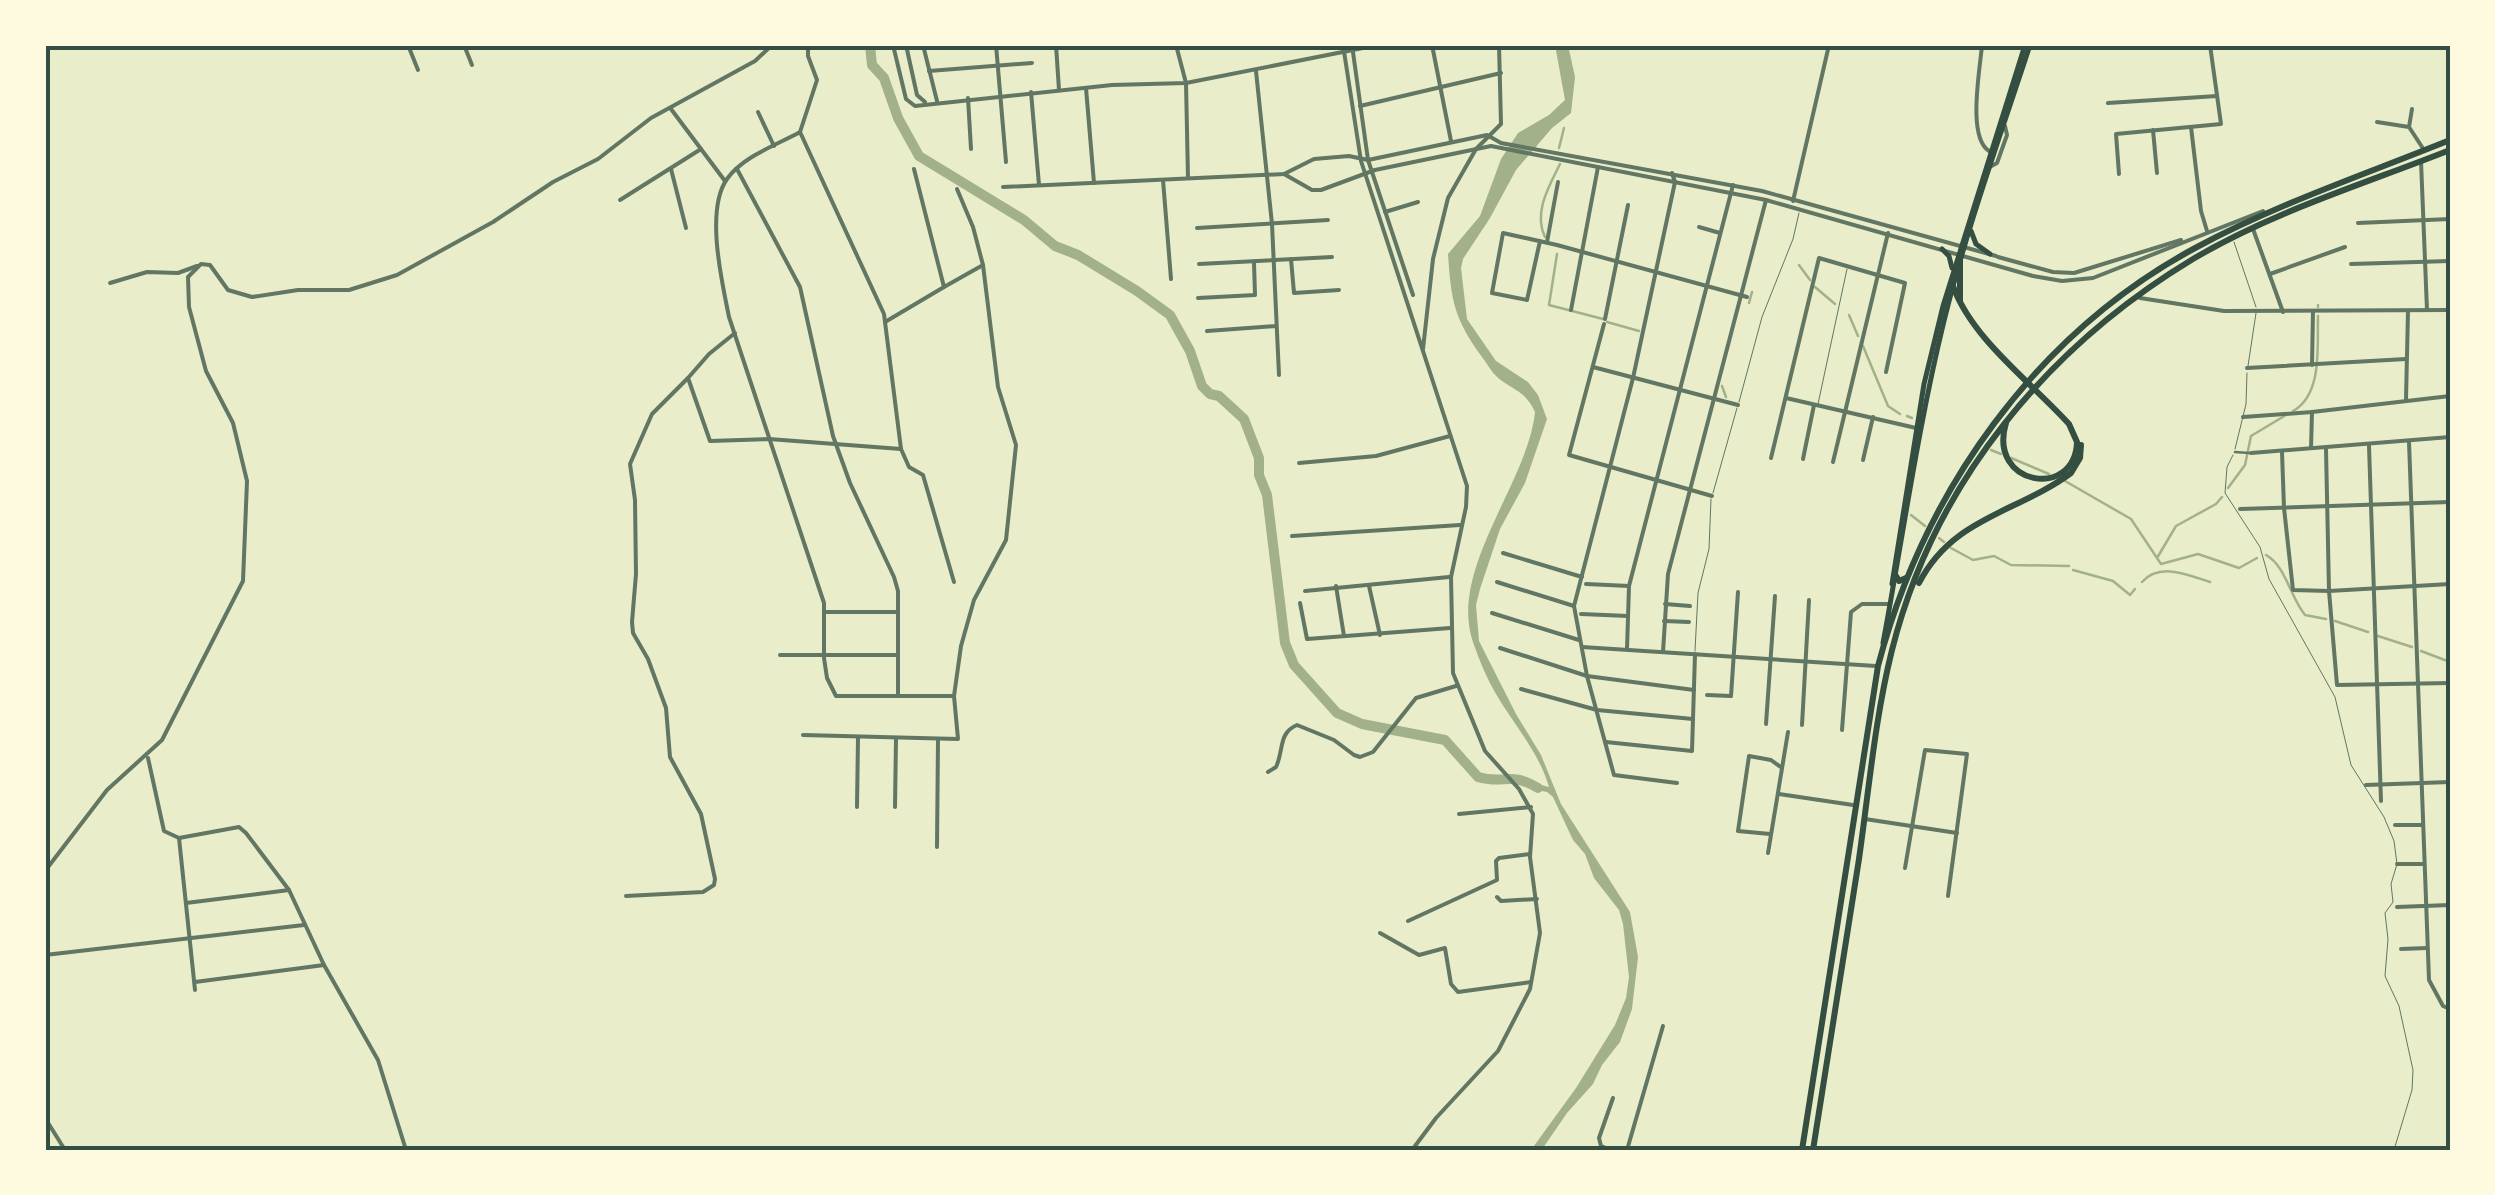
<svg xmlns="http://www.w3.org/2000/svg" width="2495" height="1195" font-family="Rubik,sans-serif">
	<rect width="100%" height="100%" fill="#e9edc9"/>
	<path fill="#a3b18a" d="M1555 45H1568L1575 77 1571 113 1552 128 1516 170 1490 218 1463 259 1461 268 1467 319 1496 361 1528 382 1538 395 1547 419 1525 483 1500 529 1480 589 1476 605 1479 641 1516 714 1541 755 1561 804 1630 912 1638 957 1632 1009 1620 1042 1602 1065 1593 1084 1567 1113 1543 1148 1531 1150 1576 1088 1615 1025 1626 998 1629 977 1623 924 1619 910 1594 878 1585 854 1573 840 1553 797 1547 792 1532 789 1526 781 1549 787C1539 752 1514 725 1496 694 1487 679 1480 662 1474 645 1446 572 1528 483 1535 412 1526 393 1518 392 1502 381 1493 375 1488 365 1482 357 1454 319 1451 300 1448 254L1480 216 1501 159 1518 133 1549 115 1565 100Z"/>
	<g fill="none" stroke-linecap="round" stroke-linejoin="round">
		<g stroke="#a3b18a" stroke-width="2.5">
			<path d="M1559 148 1564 128"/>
			<path d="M1545 237C1533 213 1549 186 1560 164"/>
			<path d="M1557 254 1549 305 1603 319"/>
			<path d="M1799 265 1810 280"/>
			<path d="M1815 287 1835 304"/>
			<path d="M1749 303 1752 292"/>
			<path d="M2318 307V305"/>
			<path d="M1849 315 1858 336"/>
			<path d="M1607 322 1639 331"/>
			<path d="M1863 346 1888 406 1900 414"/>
			<path d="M1722 386 1726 397"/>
			<path d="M2293 411C2323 394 2317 346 2318 316"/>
			<path d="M1907 416 1912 418"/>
			<path d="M1991 450 2001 454"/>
			<path d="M2011 458 2049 474"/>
			<path d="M2065 481 2131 519 2161 564 2198 554 2239 568 2257 558"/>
			<path d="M2228 488 2245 465 2251 436 2286 415"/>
			<path d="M1911 515 1925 526"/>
			<path d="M1939 538 1944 542"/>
			<path d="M1951 548 1973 560 1994 556 2011 565 2069 566"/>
			<path d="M2266 555C2286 566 2290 597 2305 615L2326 619"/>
			<path d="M2157 558 2176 526 2216 504 2222 497"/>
			<path d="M2073 570 2113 581 2130 595 2135 589"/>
			<path d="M2142 582C2160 562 2188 575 2210 582"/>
			<path d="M2335 621 2368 632"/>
			<path d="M2378 636 2412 647"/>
			<path d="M2421 651 2450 662"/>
		</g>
		<path stroke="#a3b18a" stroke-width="10" d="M870 45 872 65 884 78 898 118 919 156 1024 220 1055 246 1078 255 1137 291 1170 315 1190 351 1202 386 1210 394 1219 396 1244 419 1259 458V475L1267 495 1285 643 1294 665 1337 713 1362 724 1445 740 1478 777C1504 785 1510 771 1538 788"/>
		<g stroke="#617663" stroke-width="1">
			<path d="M2234 242 2256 307"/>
			<path d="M2248 366 2256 313"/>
			<path d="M1739 402 1762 317 1793 239 1799 213"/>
			<path d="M1818 404 1847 269"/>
			<path d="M2235 449 2246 404 2247 373"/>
			<path d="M2233 455 2227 467 2225 493 2260 547 2269 579 2335 697 2351 765 2384 817 2394 841 2397 864 2391 884 2393 902 2385 913 2388 939 2385 976 2399 1006 2413 1070 2412 1090 2394 1150"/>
			<path d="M1713 493 1737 408"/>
			<path d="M1695 651 1698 593 1709 549 1711 499"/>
		</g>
		<path stroke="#617663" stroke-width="2.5" d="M2235 452 2249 453"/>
		<g stroke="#617663" stroke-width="4">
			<path d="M408 45 418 70"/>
			<path d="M464 45 472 65"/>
			<path d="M808 45V56L817 80 800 132C777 145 743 156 727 179 705 210 722 282 729 317L824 603V658L827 678 836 696H954"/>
			<path d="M893 45 906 99 915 106 1112 85 1186 83 1378 45"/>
			<path d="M906 45 917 95 925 102"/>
			<path d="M923 45 937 101"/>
			<path d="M996 45 1006 162"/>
			<path d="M1056 45 1059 90"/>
			<path d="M1176 45 1186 83 1188 178"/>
			<path d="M1343 45 1361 161 1467 486 1466 507 1451 577 1453 673 1485 751 1519 789 1533 814 1530 857 1540 933 1530 989 1498 1051 1436 1118 1412 1150"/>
			<path d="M1352 45 1368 160 1413 295"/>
			<path d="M1432 45 1451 141"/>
			<path d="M1982 45C1980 70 1967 137 1989 151"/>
			<path d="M929 71 1032 63"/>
			<path d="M1256 71 1272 224 1279 375"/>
			<path d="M1086 88 1094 183"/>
			<path d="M1031 92 1039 185"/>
			<path d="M968 98 971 149"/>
			<path d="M2108 103 2217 96"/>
			<path d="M1360 106 1501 73"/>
			<path d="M671 109 725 181"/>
			<path d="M2412 109 2409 127 2424 150"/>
			<path d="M758 112 774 146"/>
			<path d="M2377 122 2409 127"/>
			<path d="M2191 127 2201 211 2207 231"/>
			<path d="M2153 130 2157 173"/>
			<path d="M800 132 884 314 901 449 909 467 923 475 954 582"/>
			<path d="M2421 161 2427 310"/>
			<path d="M1988 168 1997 163 2007 135 2005 126"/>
			<path d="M671 169 686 228"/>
			<path d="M737 169 800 287 833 436 850 483 894 577 898 591V696"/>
			<path d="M914 169 944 287 983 265 973 227 957 189"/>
			<path d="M1672 173 1675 182 1633 378 1574 606 1587 676 1614 775 1677 783"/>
			<path d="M1284 174 1312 190H1321L1375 170 1491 146 1766 200 2033 276 2062 281 2093 278 2263 211"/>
			<path d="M2119 174 2116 134 2221 124 2210 45"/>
			<path d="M1163 180 1171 279"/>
			<path d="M1003 187 1284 174 1314 159 1349 156 1368 160 1487 135 1501 143 1762 191 1996 256"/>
			<path d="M620 200 701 149"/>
			<path d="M1793 201 1829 45"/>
			<path d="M1385 212 1418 202"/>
			<path d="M2358 223 2450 219"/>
			<path d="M1699 227 1720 233"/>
			<path d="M1197 228 1328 220"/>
			<path d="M2253 229 2283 312"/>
			<path d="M1540 241 1527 300 1492 293 1503 233 1557 245 1747 297"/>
			<path d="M1547 242 1558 182"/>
			<path d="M1998 257 2053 272 2074 273 2181 240"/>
			<path d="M1291 259 1294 293 1339 290"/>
			<path d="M1199 264 1332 257"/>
			<path d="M2351 264 2450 261"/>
			<path d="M2270 274 2345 247"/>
			<path d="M110 283 147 272 178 273 197 266"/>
			<path d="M1198 298 1255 295 1254 263"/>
			<path d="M2140 298 2224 311 2450 310"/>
			<path d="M1571 310 1598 167"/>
			<path d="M2448 310 2450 413"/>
			<path d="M1605 319 1628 205"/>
			<path d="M885 322 944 287"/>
			<path d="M1604 324 1569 455 1712 496"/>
			<path d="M1207 331 1276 326"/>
			<path d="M735 333 709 354 688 378 710 441 769 439 901 449"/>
			<path d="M1423 349 1433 259 1448 198 1476 149 1501 124 1499 45"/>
			<path d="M2312 365 2313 311"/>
			<path d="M1593 367 1738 405"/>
			<path d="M2247 368 2406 359"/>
			<path d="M1786 398 1916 428"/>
			<path d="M2406 399 2408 311"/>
			<path d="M2243 417 2312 412 2450 396"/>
			<path d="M2409 442 2429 980 2443 1006 2450 1009"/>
			<path d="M2369 446 2381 801"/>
			<path d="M2311 448 2312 412"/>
			<path d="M2326 449 2329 591 2337 685 2450 683"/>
			<path d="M2282 452 2284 508 2293 590 2329 591 2450 584"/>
			<path d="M2251 453 2450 437"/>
			<path d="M1771 458 1819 258 1905 283 1886 372"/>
			<path d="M1803 459 1814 405"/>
			<path d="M1863 460 1873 417"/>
			<path d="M1833 462 1888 233"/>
			<path d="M1299 463 1376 456 1450 436"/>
			<path d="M2240 509 2450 502"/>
			<path d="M1292 536 1460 525"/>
			<path d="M1503 553 1582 577"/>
			<path d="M1497 582 1574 606"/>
			<path d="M1586 584 1629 586"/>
			<path d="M1336 586 1344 636"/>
			<path d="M1369 586 1380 635"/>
			<path d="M1305 591 1449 577"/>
			<path d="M1300 603 1307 639 1450 628"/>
			<path d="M1665 604 1690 606"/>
			<path d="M825 612H898"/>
			<path d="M1492 613 1579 640"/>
			<path d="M1581 614 1628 616"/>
			<path d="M1664 621 1689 622"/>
			<path d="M1582 647 1876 666"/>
			<path d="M1500 648 1587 676 1694 690"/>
			<path d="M1627 649 1629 586 1733 185"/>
			<path d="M1663 652 1668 574 1766 200"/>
			<path d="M780 655H898"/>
			<path d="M1521 689 1597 710 1693 719"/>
			<path d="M1707 695 1731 696 1738 592"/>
			<path d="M1766 724 1775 596"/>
			<path d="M1802 725 1809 600"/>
			<path d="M1842 730 1851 612 1862 604H1890"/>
			<path d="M803 735 958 739 954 696 961 646 974 600 1006 540 1016 445 998 387 983 265"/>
			<path d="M1606 742 1692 751 1695 654"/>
			<path d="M148 758 164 831 179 838 239 827 246 833 289 890 324 965 378 1060 406 1150"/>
			<path d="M1268 772 1276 767C1284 750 1278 733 1297 725L1334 740 1354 755 1360 757 1373 752 1416 698 1456 686"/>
			<path d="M2366 785 2450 782"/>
			<path d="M1779 794 1853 805"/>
			<path d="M857 807 858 737"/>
			<path d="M895 807 896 738"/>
			<path d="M1459 814 1531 807"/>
			<path d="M1865 819 1957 833"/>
			<path d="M2395 825H2423"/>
			<path d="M1770 834 1738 831 1749 756 1771 760 1782 768"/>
			<path d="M179 838 195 990"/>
			<path d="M937 847 938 739"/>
			<path d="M1768 853 1788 732"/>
			<path d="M2397 864H2422"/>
			<path d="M1905 868 1925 750 1967 754 1948 896"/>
			<path d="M45 871 107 790 162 740 243 581 247 481 233 423 206 371 189 307 188 277 201 264 210 265 228 290 252 297 298 290H349L397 275 493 222 553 182 598 159 651 118 755 61 772 45"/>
			<path d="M626 896 703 892 714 885 715 879 701 814 670 757 666 708 648 659 633 633 632 622 636 574 635 500 630 464 652 414 688 378"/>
			<path d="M1497 897 1501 901 1537 899"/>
			<path d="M186 903 289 890"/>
			<path d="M2397 907 2450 905"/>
			<path d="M1408 921 1497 880 1496 861 1499 858 1530 854"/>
			<path d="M1380 933 1419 955 1445 948 1451 984 1458 992 1531 982"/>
			<path d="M2401 949 2427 948"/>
			<path d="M45 955 304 925"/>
			<path d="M195 982 324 965"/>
			<path d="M45 1118 65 1150"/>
			<path d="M1611 1150 1601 1146 1599 1138 1613 1098"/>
			<path d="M1627 1150 1663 1026"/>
		</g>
		<g stroke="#344e41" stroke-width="5">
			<path d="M1971 231 1976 244 1990 254"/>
			<path d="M1942 249 1949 256 1952 268"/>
			<path d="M1892 584 1924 384 1943 306 2025 45"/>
			<path d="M1883 643C1903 536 1918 427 1944 321 1967 227 2000 137 2030 45"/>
		</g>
		<g stroke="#344e41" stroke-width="6">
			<path d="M1960 260V300"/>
			<path d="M1953 286C1972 339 2031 382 2069 424L2077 442C2075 500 1987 486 2006 423"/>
			<path d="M1896 576 1899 581 1906 578"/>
			<path d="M1919 583C1953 517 2017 513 2071 473L2080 458 2081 445"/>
			<path d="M1802 1150 1878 666C1924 491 2036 333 2197 247 2277 204 2366 174 2450 140"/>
			<path d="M1813 1150C1828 1053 1844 956 1859 859 1869 789 1875 718 1892 650 1934 483 2047 347 2193 259 2272 212 2364 184 2450 150"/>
		</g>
	</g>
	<rect width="2495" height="1195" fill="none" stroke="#fefae0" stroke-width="95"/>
	<rect x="48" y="48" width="2400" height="1100" fill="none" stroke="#344e41" stroke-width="4"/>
</svg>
